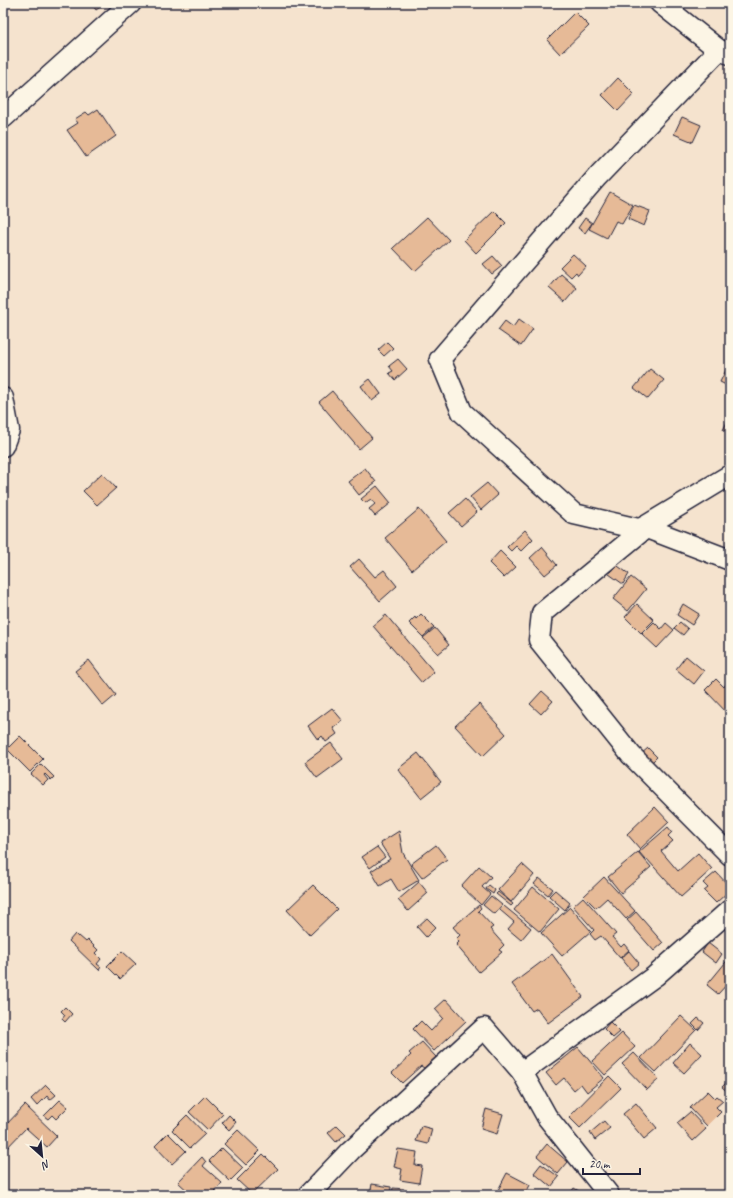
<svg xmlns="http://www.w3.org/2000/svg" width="733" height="1198" font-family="Caveat,sans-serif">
	<rect width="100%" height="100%" fill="#f5e3ce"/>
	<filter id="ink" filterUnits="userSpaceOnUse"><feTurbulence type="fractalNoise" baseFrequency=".025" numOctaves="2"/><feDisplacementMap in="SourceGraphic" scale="8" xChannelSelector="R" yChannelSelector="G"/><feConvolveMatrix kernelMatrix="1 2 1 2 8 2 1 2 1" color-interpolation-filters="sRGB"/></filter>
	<g filter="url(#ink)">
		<g fill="#e6ba97" stroke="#22223b">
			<path d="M91 3H106L96 10Z"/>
			<path d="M575 12 589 26 560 54 547 40Z"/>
			<path d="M618 78 634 94 618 111 602 95Z"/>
			<path d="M98 109 116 136 86 157 67 130 78 123 75 119 86 112 89 115Z"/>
			<path d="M682 117 701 125 693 142 674 134Z"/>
			<path d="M610 192 633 205 622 224 616 221 607 238 589 229Z"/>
			<path d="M634 205 650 211 644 226 628 219Z"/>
			<path d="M494 211 506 223 476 253 464 240Z"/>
			<path d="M427 217 449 240 415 271 393 248Z"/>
			<path d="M585 218 592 223 585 233 578 228Z"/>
			<path d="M573 254 586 266 578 275 576 272 571 277 560 267Z"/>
			<path d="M493 256 502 266 492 274 483 264Z"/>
			<path d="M561 274 577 288 565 302 549 288Z"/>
			<path d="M519 319 533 329 521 346 498 330 505 321 513 327Z"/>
			<path d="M387 342 393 348 384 356 378 350Z"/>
			<path d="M398 359 407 369 395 380 389 373 393 371 389 366Z"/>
			<path d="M730 362V387L720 382Z"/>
			<path d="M650 369 664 380 648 399 634 388Z"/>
			<path d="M370 379 381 394 372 401 361 386Z"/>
			<path d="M332 391 372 438 359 449 319 402Z"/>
			<path d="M728 420 730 421V433L723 430Z"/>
			<path d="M365 468 376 482 359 495 348 481Z"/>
			<path d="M102 473 116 488 97 505 83 491Z"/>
			<path d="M487 483 498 495 481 510 470 497Z"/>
			<path d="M377 486 391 503 375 516 369 509 375 504 371 499 365 503 361 499Z"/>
			<path d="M465 499 477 512 461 526 449 513Z"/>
			<path d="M419 509 446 541 412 570 385 538Z"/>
			<path d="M525 530 533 539 521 551 516 546 511 551 507 547Z"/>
			<path d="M542 547 557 565 545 575 530 558Z"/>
			<path d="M500 551 516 567 504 578 489 563Z"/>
			<path d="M359 559 375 577 384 570 397 586 380 601 350 567Z"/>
			<path d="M615 564 629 574 623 584 609 574Z"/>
			<path d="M631 577 646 589 628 611 613 599Z"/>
			<path d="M637 604 654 620 641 633 625 617Z"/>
			<path d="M683 604 699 614 692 625 677 615Z"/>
			<path d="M421 614 434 627 423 637 409 623 415 617 416 619Z"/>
			<path d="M386 615 434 672 422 683 373 626Z"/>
			<path d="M654 622 661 629 666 623 674 630 657 648 642 634Z"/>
			<path d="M680 622 688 629 683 635 674 628Z"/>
			<path d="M435 628 449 645 438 654 423 638Z"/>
			<path d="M686 656 704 671 694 684 676 669Z"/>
			<path d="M89 660 116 695 103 706 75 671Z"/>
			<path d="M716 679 724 687 726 684 730 688V716L705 690Z"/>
			<path d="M542 691 553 701 541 714 530 704Z"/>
			<path d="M479 704 506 734 483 756 455 726Z"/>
			<path d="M332 708 343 721 333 728 337 734 326 742 322 736 318 740 308 726Z"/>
			<path d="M20 736 43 759 30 772 7 749Z"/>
			<path d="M331 743 343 759 317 778 305 762Z"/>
			<path d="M648 748 657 757 651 763 641 754Z"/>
			<path d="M418 753 441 782 421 798 398 769Z"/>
			<path d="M41 764 54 777 51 780 45 774 44 775 48 780 43 785 31 774Z"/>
			<path d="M655 807 669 822 640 849 627 834Z"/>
			<path d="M668 827 672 832 668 836 673 841 661 851 678 871 698 853 712 869 681 897 646 858 645 859 639 852Z"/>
			<path d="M399 831 403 853 419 880 399 892 391 879 380 886 371 871 390 859 380 843Z"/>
			<path d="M436 845 447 859 422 878 411 864Z"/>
			<path d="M377 847 385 857 370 868 362 857Z"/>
			<path d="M638 852 651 867 621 893 608 877Z"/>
			<path d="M522 864 534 875 511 902 498 890Z"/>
			<path d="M479 866 491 877 482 887 490 894 481 905 461 886Z"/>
			<path d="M716 872 730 887V890L716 903 704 891 708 888 703 883Z"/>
			<path d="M604 877 635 911 626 919 607 898 596 908 584 896Z"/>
			<path d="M539 878 553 889 548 895 534 884Z"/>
			<path d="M419 882 428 893 408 911 398 900Z"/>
			<path d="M313 885 337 909 310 935 287 910Z"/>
			<path d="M489 885 495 890 493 894 486 889Z"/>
			<path d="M533 887 559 909 540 932 514 910Z"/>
			<path d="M555 890 570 903 565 910 549 896Z"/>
			<path d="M498 892 513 904 511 906 496 894Z"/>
			<path d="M491 896 502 905 494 914 483 905Z"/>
			<path d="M583 897 616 934 612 937 621 947 624 944 629 950 620 958 601 936 595 940 590 934 594 930 573 906Z"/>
			<path d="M479 905 481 908 478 911 493 927 490 929 504 945 499 950 502 952 479 972 456 945 459 942 456 939 460 935 453 927Z"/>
			<path d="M504 906 531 928 521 940 508 929 514 922 500 910Z"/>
			<path d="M570 907 591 931 562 956 541 933Z"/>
			<path d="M636 912 663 943 654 951 627 920Z"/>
			<path d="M427 918 436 927 426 937 417 927Z"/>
			<path d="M75 934 78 937 79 936 86 942 88 940 98 950 95 953 101 959 97 964 101 967 99 970 69 941Z"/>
			<path d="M708 943 722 954 716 963 702 952Z"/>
			<path d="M122 951 136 964 120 979 107 966Z"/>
			<path d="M629 951 639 963 631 970 621 958Z"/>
			<path d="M552 954 583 997 548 1023 537 1008 532 1011 512 984Z"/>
			<path d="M730 957V981L718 994 707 985Z"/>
			<path d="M446 999 466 1021 434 1051 413 1029 421 1021 431 1031 443 1018 435 1009Z"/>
			<path d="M65 1007 72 1014 65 1022 62 1019 65 1015 61 1011Z"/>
			<path d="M681 1016 696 1030 656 1072 641 1058Z"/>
			<path d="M698 1018 704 1023 698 1030 692 1024Z"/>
			<path d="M610 1022 620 1032 613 1038 604 1029Z"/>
			<path d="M622 1033 635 1047 605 1075 592 1061Z"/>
			<path d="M422 1042 436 1057 424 1068 421 1066 402 1083 392 1073 411 1055 409 1053Z"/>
			<path d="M690 1043 702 1054 684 1073 673 1063Z"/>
			<path d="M578 1047 604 1078 587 1092 581 1084 574 1090 564 1078 556 1085 546 1073Z"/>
			<path d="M634 1053 659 1079 647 1090 622 1064Z"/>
			<path d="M609 1076 621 1088 580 1128 569 1117Z"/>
			<path d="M730 1079V1094L722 1087Z"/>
			<path d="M46 1085 56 1095 50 1100 47 1096 37 1106 31 1099Z"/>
			<path d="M708 1091 715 1098 717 1096 723 1101 716 1107 721 1112 707 1126 690 1108Z"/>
			<path d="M205 1096 223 1114 208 1130 189 1112Z"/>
			<path d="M60 1100 68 1107 56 1119 52 1115 48 1119 44 1116Z"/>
			<path d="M636 1103 657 1128 644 1139 623 1114Z"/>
			<path d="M25 1105 57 1136 47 1147 26 1128 3 1152V1128Z"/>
			<path d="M486 1109 503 1114 497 1134 481 1129Z"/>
			<path d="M690 1112 706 1129 693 1141 677 1123Z"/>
			<path d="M187 1115 205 1134 190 1148 172 1130Z"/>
			<path d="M229 1115 236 1122 229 1130 222 1123Z"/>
			<path d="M604 1121 610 1128 595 1140 590 1133Z"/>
			<path d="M337 1125 346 1134 336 1142 328 1133Z"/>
			<path d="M421 1126 432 1129 428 1144 416 1141Z"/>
			<path d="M238 1130 260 1151 246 1165 224 1144Z"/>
			<path d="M168 1133 186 1151 172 1164 155 1146Z"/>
			<path d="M547 1144 568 1162 558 1174 537 1156Z"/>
			<path d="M222 1148 243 1168 230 1181 209 1161Z"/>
			<path d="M398 1149 417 1152 415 1165 422 1166 419 1183 400 1180 402 1169 394 1167Z"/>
			<path d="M263 1154 278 1169 252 1194 237 1180Z"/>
			<path d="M202 1157 206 1162 203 1166 222 1183 215 1191 219 1195H192L178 1182Z"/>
			<path d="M541 1164 559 1177 551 1187 534 1173Z"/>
			<path d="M507 1173 530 1185 525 1195H504L497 1192Z"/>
			<path d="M372 1184 391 1187 390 1195H370Z"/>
			<path d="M393 1188 404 1189 403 1195H392Z"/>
			<path d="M574 1188 585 1195H569Z"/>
		</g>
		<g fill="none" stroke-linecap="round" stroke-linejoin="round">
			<defs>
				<g id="minor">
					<path d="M660 3 719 50 730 54"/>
					<path d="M3 118 131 3"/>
					<path d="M3 398 9 430 3 446"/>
					<path d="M730 475 644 527 643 530 542 613 539 640 631 755 730 855"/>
					<path d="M644 527 730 560"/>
					<path d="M643 530 574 514 462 412 440 359 597 177 719 50"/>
					<path d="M308 1195 351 1150 484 1028 522 1072"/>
					<path d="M609 1195 547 1117 522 1072 655 976 730 910"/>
				</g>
			</defs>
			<use href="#minor" stroke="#22223b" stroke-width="23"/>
			<use href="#minor" stroke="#fcf5e5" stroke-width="20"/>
		</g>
	</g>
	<rect width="733" height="1198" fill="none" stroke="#fcf5e5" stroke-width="16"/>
	<rect x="8" y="8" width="717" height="1182" fill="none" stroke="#22223b" stroke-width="1.5" filter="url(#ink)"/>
	<g transform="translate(42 1156) rotate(153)" stroke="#fcf5e5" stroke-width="3" paint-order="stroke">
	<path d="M0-3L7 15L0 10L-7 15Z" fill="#22223b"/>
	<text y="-6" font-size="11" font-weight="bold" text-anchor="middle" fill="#22223b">N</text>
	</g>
	<path d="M583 1168v6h57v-6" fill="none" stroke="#22223b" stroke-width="2"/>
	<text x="589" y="1168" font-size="12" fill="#22223b" stroke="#fcf5e5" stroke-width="3" paint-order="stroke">20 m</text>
</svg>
